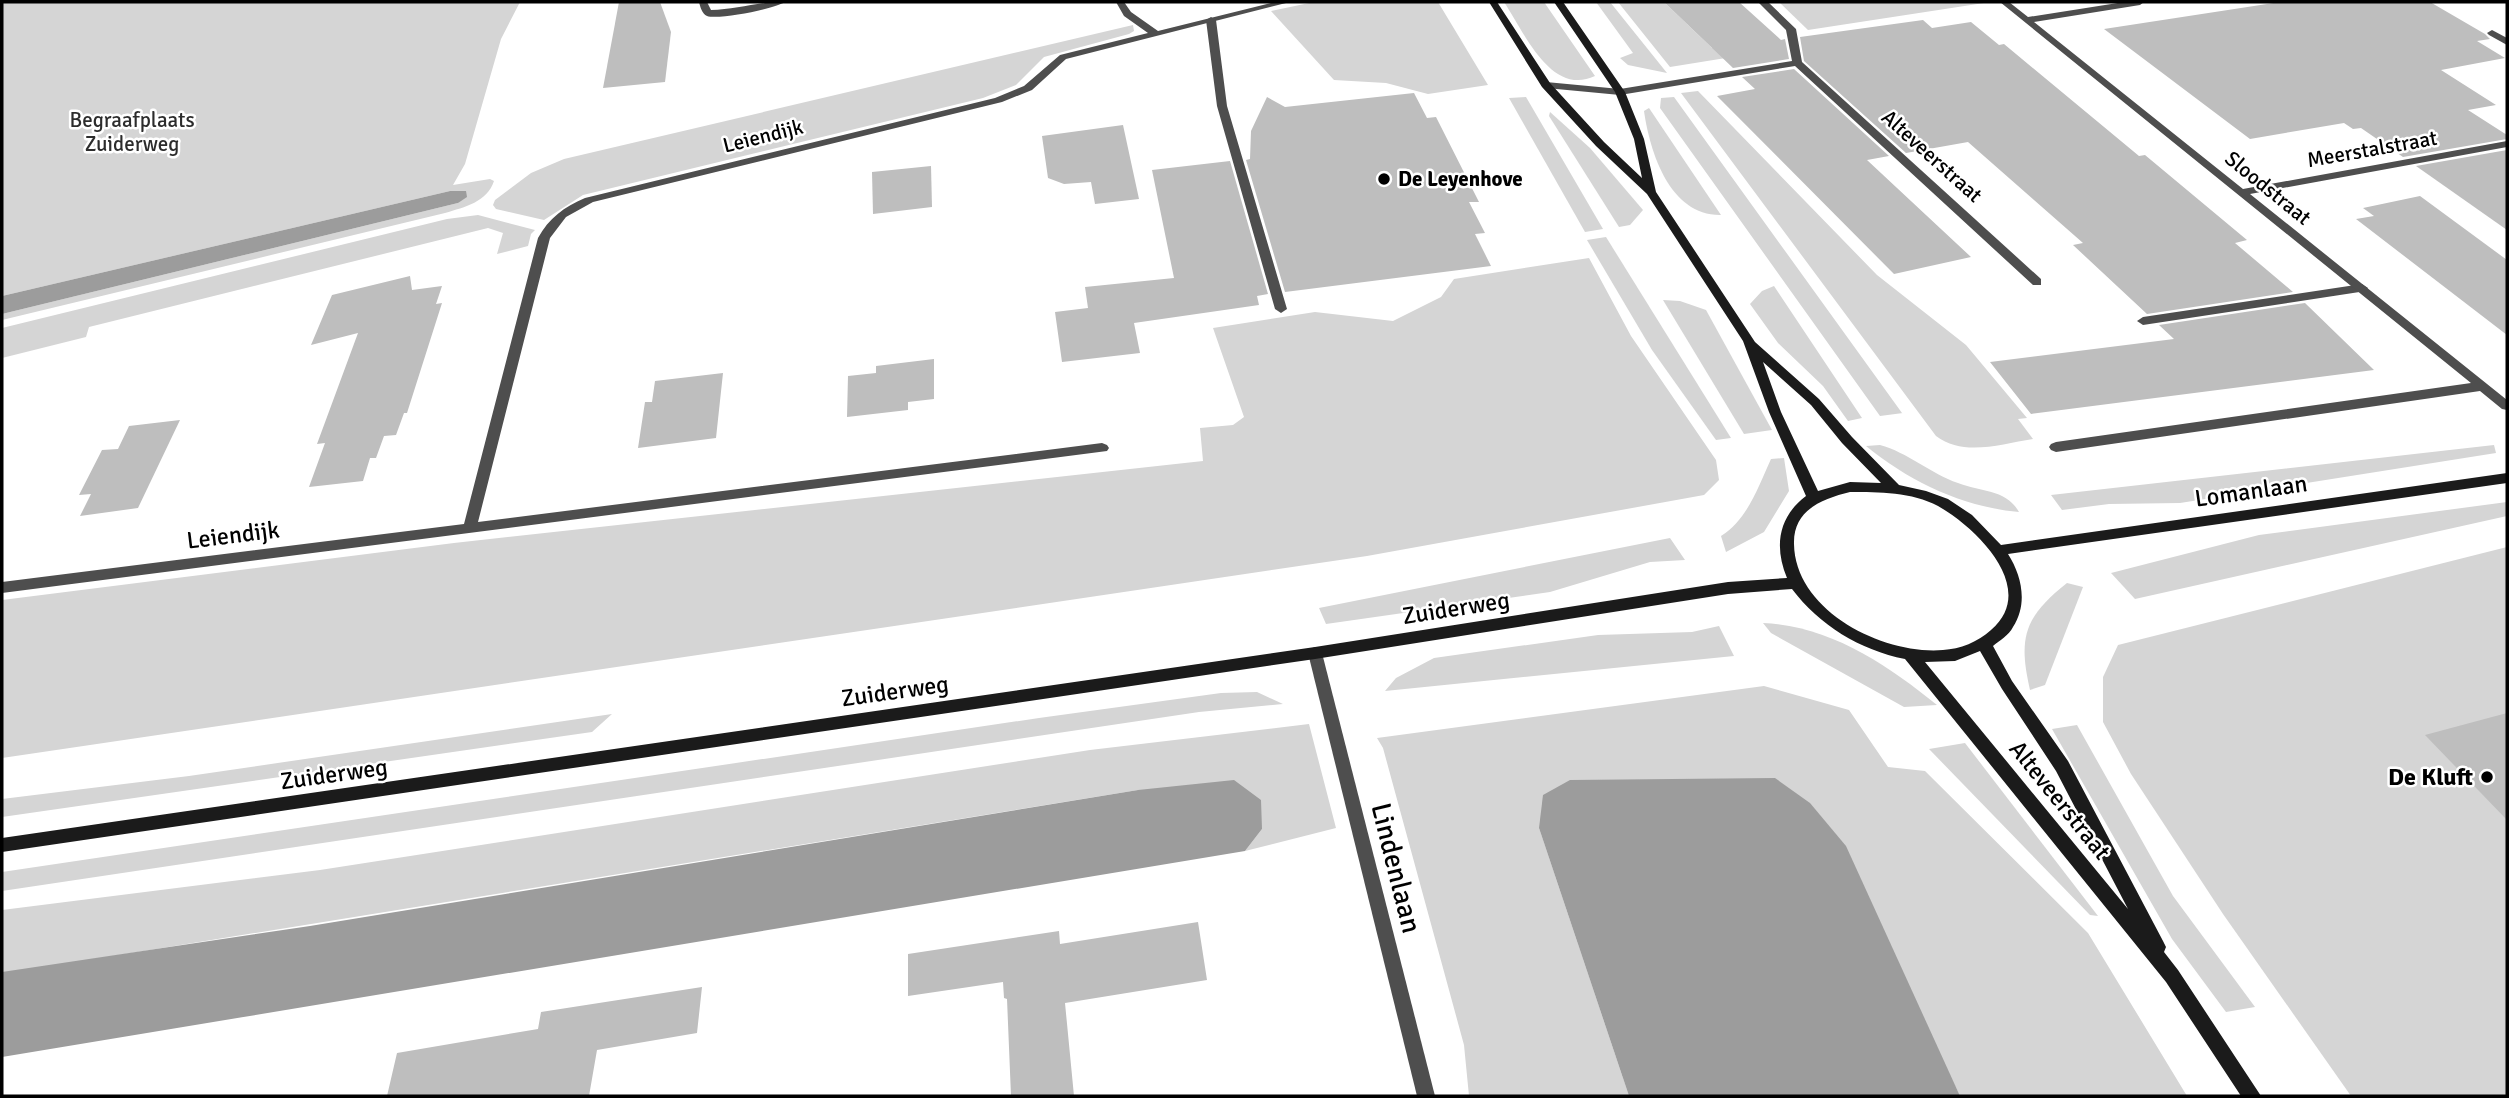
<svg xmlns="http://www.w3.org/2000/svg" width="2509" height="1098" font-family="Signika,sans-serif">
	<rect width="100%" height="100%" fill="#fff"/>
	<g fill="#d5d5d5">
		<path d="M2 2H520L501 39 465 164 453 185 490 179 494 181C487 202 465 207 445 213L2 320V314L458 203 465 191H450L2 296Z"/>
		<path d="M1314 2H1438L1488 85 1428 94 1386 83 1334 80 1271 11Z"/>
		<path d="M1504 2H1544L1595 76C1551 97 1524 32 1504 2Z"/>
		<path d="M1596 2H1610L1667 73 1628 65 1620 58 1633 53Z"/>
		<path d="M1618 2H1664L1712 48 1772 41 1782 49 1670 67Z"/>
		<path d="M1779 2H1983L1984 3 1808 30Z"/>
		<path d="M1133 25 1134 31 1129 34 1044 57 1016 85 983 98 583 195 544 220 496 209 493 205 495 200 531 173 564 159Z"/>
		<path d="M1698 91 1877 275 1966 345 2027 418 2018 419 2033 439C2000 444 1964 457 1936 436L1681 93Z"/>
		<path d="M1526 97 1603 229 1585 232 1509 98Z"/>
		<path d="M1674 97 1902 413H1903L1880 416 1660 108 1661 98Z"/>
		<path d="M1649 108 1721 215C1670 216 1650 153 1644 111Z"/>
		<path d="M1550 112 1590 148 1643 210 1630 225 1619 227 1549 116Z"/>
		<path d="M478 215 535 230 531 234 528 246 497 254 503 233 488 228 89 327 86 337 2 358V328L447 219Z"/>
		<path d="M1606 237 1731 438 1716 440 1652 350 1587 240Z"/>
		<path d="M1589 258 1631 336 1716 460 1719 480 1704 495 1367 556 2 758V600L454 543 1203 461 1200 428 1233 425 1244 417 1213 328 1315 312 1393 321 1441 297 1454 279Z"/>
		<path d="M1774 286 1862 418 1848 421 1823 386 1778 343 1750 304 1762 291Z"/>
		<path d="M1663 300 1680 301 1706 310 1772 430 1744 434Z"/>
		<path d="M1880 445C1907 452 1931 474 1958 483 1981 492 2006 489 2019 512 1963 507 1910 482 1866 446Z"/>
		<path d="M2494 445 2496 453 2180 503 2109 504 2062 510 2051 495Z"/>
		<path d="M1784 458 1789 491 1764 532 1726 552 1721 536C1748 519 1758 487 1771 459Z"/>
		<path d="M2507 502V516L2135 599 2111 573 2259 535Z"/>
		<path d="M1670 538 1685 560 1650 562 1550 592 1326 624 1319 608Z"/>
		<path d="M2507 547V1096H2351L2223 914 2131 774 2103 722V677L2118 645Z"/>
		<path d="M2067 583 2083 587 2045 685 2030 690C2018 638 2024 617 2067 583Z"/>
		<path d="M1763 623C1830 626 1886 664 1937 705L1904 707 1771 633Z"/>
		<path d="M1719 626 1734 656 1385 691 1396 678 1434 658 1598 635 1692 632Z"/>
		<path d="M1764 686 1849 710 1888 767 1925 771 2088 933 2187 1096H1960L1945 1066 1539 828 1629 1096H1469L1464 1045 1383 748 1377 738Z"/>
		<path d="M1257 692 1283 704 1199 712 2 891V872L1039 718 1221 693Z"/>
		<path d="M612 714 592 732 2 817V799L189 776Z"/>
		<path d="M1309 724 1336 828 1245 851 1262 829 1138 790 2 974V910L320 870 1090 750Z"/>
		<path d="M2077 725 2173 896 2255 1007 2226 1012 2172 939 2052 729Z"/>
		<path d="M1965 743 2098 916 2090 915 1929 749Z"/>
	</g>
	<g fill="#9c9c9c">
		<path d="M450 191H466L467 197 458 203 2 314V296Z"/>
		<path d="M1775 778 1810 803 1846 846 1960 1096H1629L1539 828 1543 795 1570 780Z"/>
		<path d="M1234 780 1261 800 1262 829 1245 851 2 1057V972L310 926 1138 790Z"/>
	</g>
	<g fill="#bebebe">
		<path d="M619 2H660L671 32 665 82 603 88Z"/>
		<path d="M1664 2H1739L1781 40 1785 39 1789 59 1733 68Z"/>
		<path d="M2280 2H2430L2485 34 2490 39 2477 41 2505 58 2441 70 2496 105 2468 110 2507 135V139L2403 157 2361 128 2353 129 2344 123 2250 139 2104 29Z"/>
		<path d="M1923 20 1932 28 1971 22 1999 45 2004 44 2139 156 2145 155 2247 240 2235 243 2293 292 2147 314 2073 245 2083 243 1968 142 1906 153 1804 61 1800 37Z"/>
		<path d="M1794 69 1889 156 1867 160 1971 257 1894 274 1717 96 1755 89 1742 77Z"/>
		<path d="M1414 93 1427 118 1436 117 1479 202H1469L1485 233 1475 234 1491 266 1285 292 1246 160 1250 159 1251 131 1267 97 1285 107Z"/>
		<path d="M1123 125 1139 199 1095 204 1091 182 1064 184 1048 178 1042 136Z"/>
		<path d="M2507 150V230L2416 166Z"/>
		<path d="M1230 161 1268 294 1257 296 1259 305 1134 323 1140 353 1062 362 1055 312 1088 308 1085 287 1174 278 1152 170Z"/>
		<path d="M931 166 932 207 873 214 872 172Z"/>
		<path d="M2420 196 2507 260V335L2356 219 2374 216 2363 208Z"/>
		<path d="M410 276 412 290 442 286 436 304 442 303 407 413H404L396 435 384 436 376 458H370L363 481 309 487 325 443 317 444 358 333 311 345 332 295Z"/>
		<path d="M2305 303 2374 370 2031 414 1990 362 2174 339 2159 325Z"/>
		<path d="M934 359V399L908 402V410L847 417 848 376 876 373V366Z"/>
		<path d="M723 373 716 438 638 448 645 402H652L655 381Z"/>
		<path d="M180 420 138 508 80 516 91 494 79 495 102 450 118 449 129 426Z"/>
		<path d="M2507 713V820L2425 735Z"/>
		<path d="M1198 922 1207 980 1065 1003 1074 1096H1011L1007 999 1004 998 1003 982 908 996V954L1059 931 1060 944Z"/>
		<path d="M702 987 697 1033 597 1050 589 1096H387L397 1053 538 1029 541 1012Z"/>
	</g>
	<g fill="none" stroke-linecap="round" stroke-linejoin="round">
		<g fill="#4e4e4e" fill-rule="evenodd">
			<path d="M1211 17 1216 20 1227 106 1287 309 1281 313 1275 309 1217 106 1206 20Z"/>
			<path d="M2492 30 2507 38V45L2489 35 2487 33Z"/>
			<path d="M2362 284 2368 288 2366 291 2143 325 2137 321 2143 317Z"/>
		</g>
		<g fill="#4e4e4e" fill-rule="evenodd">
			<path d="M699 2H707L711 10C736 10 760 1 785 2 774 9 719 20 707 16 702 14 700 6 699 2Z"/>
			<path d="M1116 2H1124L1131 12 1158 31 1275 2H1290L1066 59 1032 90 1002 102 593 202 566 217 550 238 478 522 1102 443 1107 445 1109 448 1107 451 2 593V582L464 524 538 238C549 218 564 207 585 198L995 98 1024 86 1060 55 1148 33 1124 16Z"/>
			<path d="M1758 2H1768L1796 29 1802 62 2041 279V285H2033L1795 66 1620 95 1546 88 1541 85 1546 82 1620 89 1792 61 1786 30Z"/>
			<path d="M2000 2H2009L2028 17 2124 2H2144L2140 5 2034 22 2243 189 2507 141V147L2250 194 2507 400V410L2502 409 2480 391 2056 452 2051 450 2049 447 2051 444 2056 442 2471 383Z"/>
			<path d="M1315 647 1320 649 1322 653 1435 1096H1417L1308 653 1310 649Z"/>
		</g>
		<path fill="#1b1b1b" fill-rule="evenodd" d="M1489 2H1497L1550 83 1604 142 1642 178 1634 139 1615 92 1554 2H1563L1625 92 1644 139 1656 192 1755 342 1819 399 1852 437 1899 485 1926 491 1948 499 1972 515 2001 545 2507 473V483L2008 554C2022 576 2028 604 2013 627 2009 635 1999 641 1993 646L2012 681 2068 761 2163 941 2166 947 2164 952 2178 970 2261 1096H2241L2166 982 1905 659C1860 650 1819 625 1792 589L1728 594 1315 659 2 852V838L1315 647 1728 582 1787 578C1774 547 1778 517 1806 496L1769 412 1743 341 1647 194 1596 146 1542 87ZM1763 362 1811 405 1842 443 1881 483 1850 482 1818 491 1781 412ZM1850 492C1879 492 1912 492 1938 506 1977 528 2039 589 1991 630 1978 642 1960 649 1943 650 1883 655 1795 611 1794 544 1793 510 1822 499 1850 492ZM1980 651 2002 689 2056 771 2128 909 1925 662 1955 661Z"/>
	</g>
	<g fill="#000" stroke="#fff" stroke-width="2.5">
		<circle cx="1384" cy="179" r="7"/>
		<circle cx="2487" cy="777" r="7"/>
	</g>
	<g text-anchor="middle" dominant-baseline="central" stroke-width="5" stroke-linejoin="round" paint-order="stroke">
		<g font-size="21" fill="#2c2c2c" stroke="#fff">
			<text x="132" y="120">Begraafplaats<tspan x="132" dy="24">Zuiderweg</tspan></text>
		</g>
		<g font-size="21" fill="#000" stroke="#fff">
			<text transform="translate(763 136) rotate(-14)">Leiendijk</text>
			<text transform="translate(2372 149) rotate(-10)">Meerstalstraat</text>
			<text transform="translate(1932 156) rotate(42)">Alteveerstraat</text>
			<text transform="translate(2268 188) rotate(39)">Sloodstraat</text>
		</g>
		<g font-size="21" font-weight="bold" fill="#000" stroke="#fff" text-anchor="start">
			<text x="1398" y="179">De Leyenhove</text>
		</g>
		<g font-size="24" fill="#000" stroke="#fff">
			<text transform="translate(2251 491) rotate(-8)">Lomanlaan</text>
			<text transform="translate(233 535) rotate(-7)">Leiendijk</text>
			<text transform="translate(1456 608) rotate(-9)">Zuiderweg</text>
			<text transform="translate(895 691) rotate(-8)">Zuiderweg</text>
			<text transform="translate(334 774) rotate(-8)">Zuiderweg</text>
			<text transform="translate(2060 800) rotate(51)">Alteveerstraat</text>
		</g>
		<g font-size="24" font-weight="bold" fill="#000" stroke="#fff" text-anchor="end">
			<text x="2473" y="777">De Kluft</text>
		</g>
		<g font-size="28" fill="#000" stroke="#fff">
			<text transform="translate(1396 868) rotate(76)">Lindenlaan</text>
		</g>
	</g>
	<rect width="2509" height="1098" fill="none" stroke="#000000" stroke-width="7"/>
</svg>
